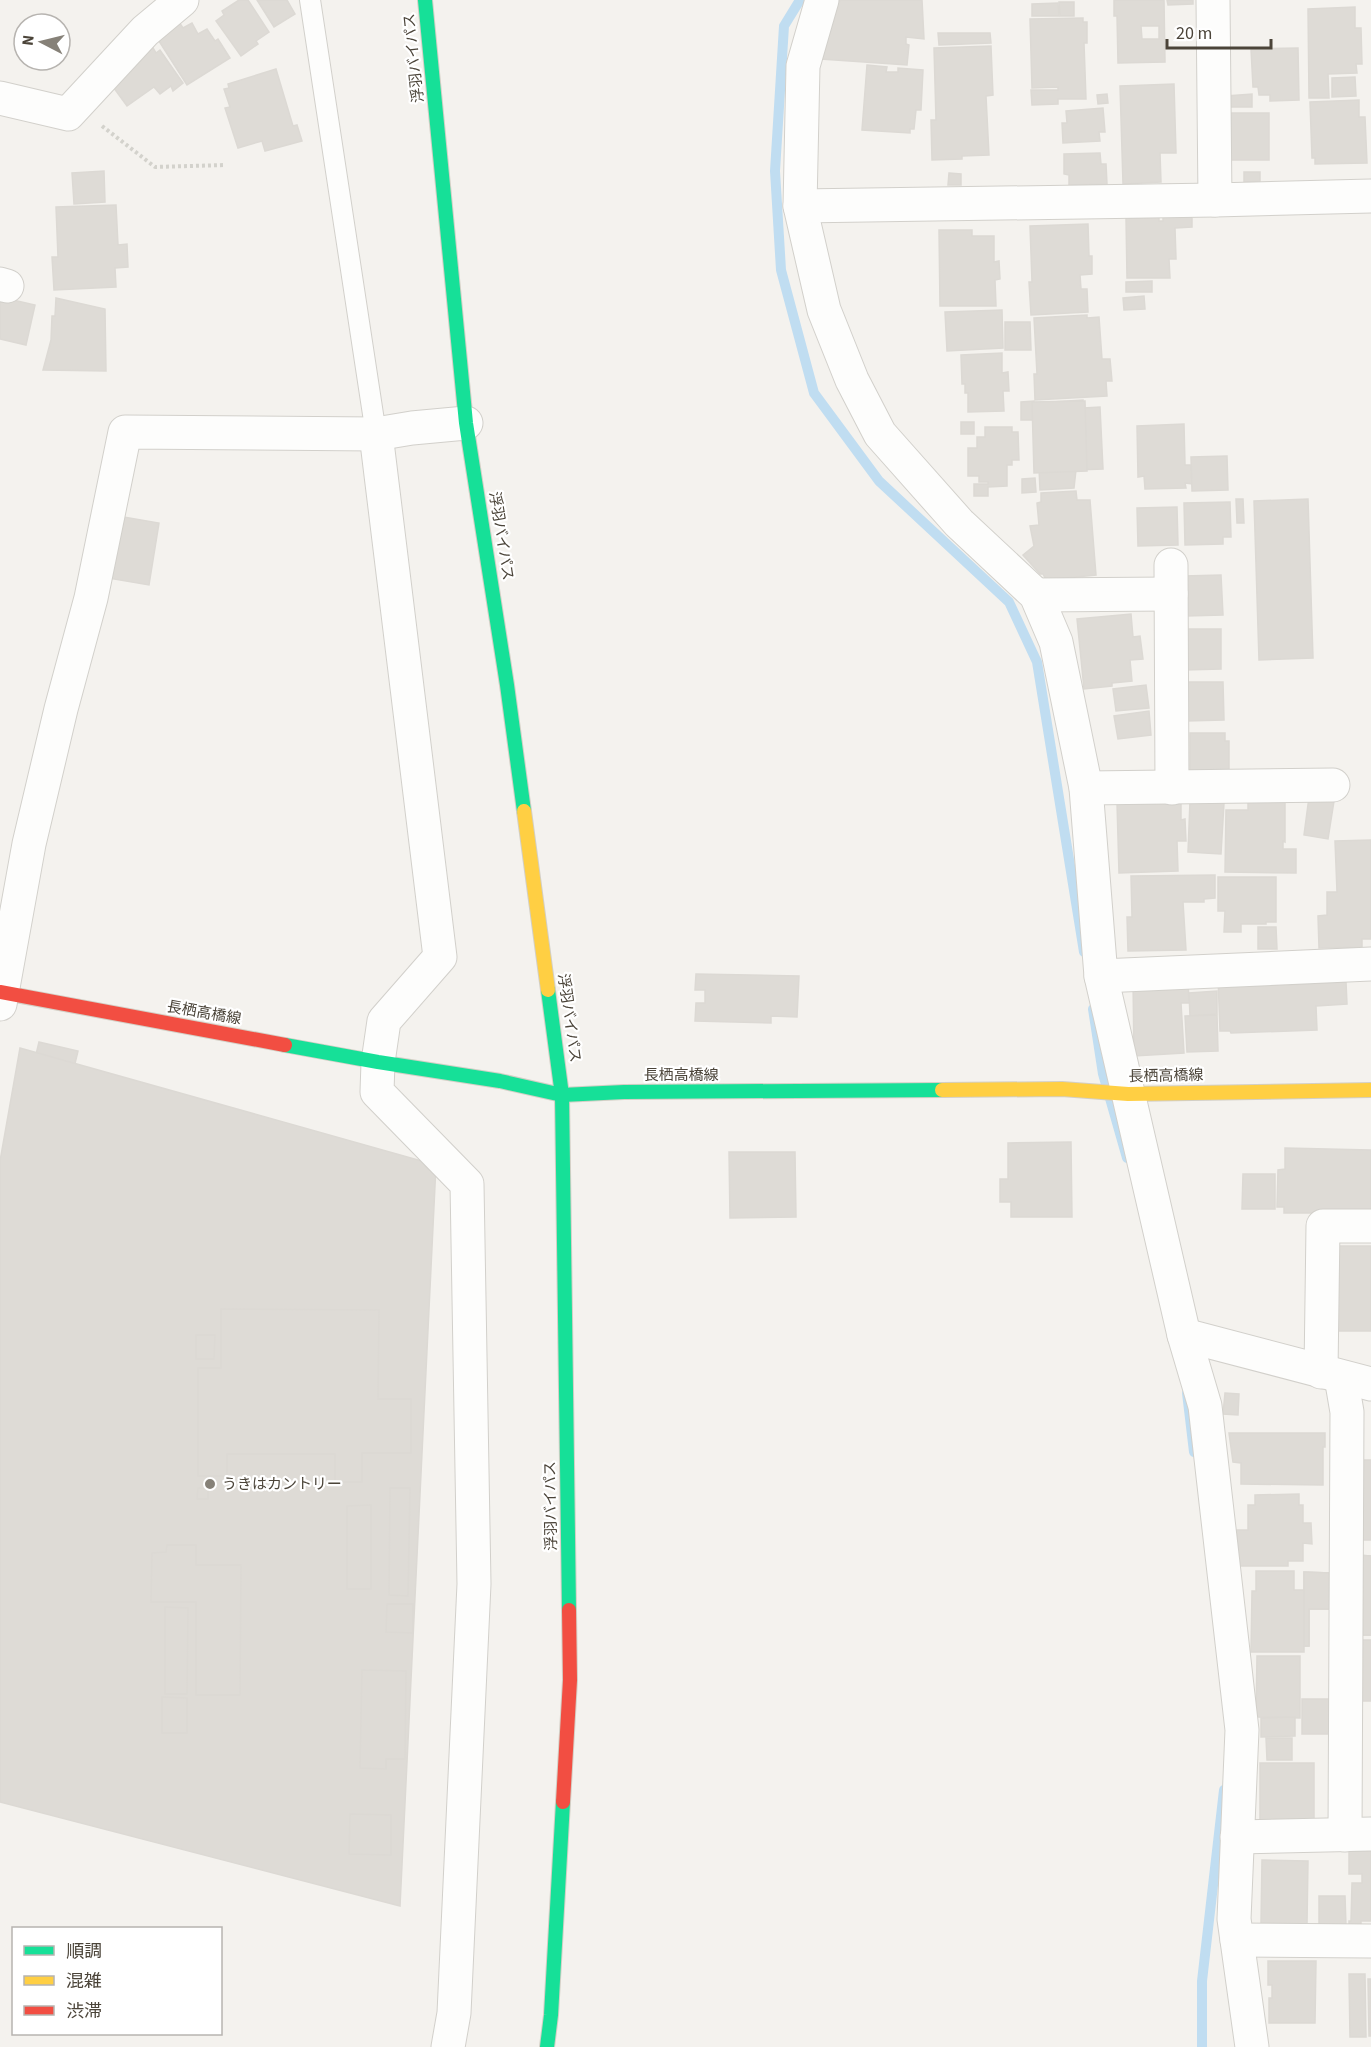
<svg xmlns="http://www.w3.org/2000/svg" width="1371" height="2047" font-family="'Source Sans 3','Noto Sans JP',sans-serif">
	<rect width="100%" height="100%" fill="#f4f2ee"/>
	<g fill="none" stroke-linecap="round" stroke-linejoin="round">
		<g stroke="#c0ddf1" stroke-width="10">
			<path d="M800 0 784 26 775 171 781 270 814 393 879 481 1009 602 1037 662 1084 952"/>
			<path d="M1093 1009 1103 1074 1127 1158"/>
			<path d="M1187 1393 1194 1452"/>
			<path d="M1202 2047V1981L1224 1790"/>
		</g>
	</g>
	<g fill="#dedbd6" stroke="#dcd9d4" stroke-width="1.5" fill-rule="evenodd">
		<path d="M239 0H248L269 32 256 41 258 44 241 56 216 21 224 15 222 11Z"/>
		<path d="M257 0H287L295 14 274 27Z"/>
		<path d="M840 0H922L924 39 906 37V44L909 45 907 65 821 59 833 11Z"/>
		<path d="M1114 0H1164L1165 62 1118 63 1117 16H1114ZM1141 26H1159V39H1142Z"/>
		<path d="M1167 0H1193V4L1168 5Z"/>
		<path d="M1059 2H1074V16H1060Z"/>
		<path d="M1058 3 1059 16H1032V4Z"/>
		<path d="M1355 7V28H1361L1362 64H1356L1357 73 1328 74 1329 98H1309L1308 9Z"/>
		<path d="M1083 18V22H1087V43H1084L1086 99H1058V104L1032 105 1031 90H1058V87L1032 88 1030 19Z"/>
		<path d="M179 22 183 28 192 23 198 34 207 29 215 41 218 39 230 58 187 85 157 38Z"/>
		<path d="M938 33H990L991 43 939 45Z"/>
		<path d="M991 46 993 95 986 96 989 155 962 156V159L932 160 931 120H936L934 48Z"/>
		<path d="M153 48 156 53 160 50 183 83 173 91 171 86 160 94 154 87 127 106 111 84 125 68Z"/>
		<path d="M1298 48 1299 100 1270 101V95H1259L1258 87H1253L1251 49Z"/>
		<path d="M867 65 887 67 886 72H898V68L923 70 921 110H916L914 129H910V133L862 130Z"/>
		<path d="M276 69 293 126 297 125 302 141 265 151 262 141 238 148 225 108 230 107 224 89 229 88 228 84Z"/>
		<path d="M1355 77 1356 96 1332 97V78Z"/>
		<path d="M1174 84 1176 153H1160L1161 182 1123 184 1120 86Z"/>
		<path d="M1107 94 1108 103 1098 104 1097 95Z"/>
		<path d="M1252 94V107H1227L1226 96Z"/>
		<path d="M1359 100V117H1365L1367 163 1315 164V158H1312L1310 102Z"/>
		<path d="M1103 108 1105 132H1099L1100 141 1063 143 1062 123H1067L1066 111Z"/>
		<rect x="1228" y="113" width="41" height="47"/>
		<path d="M1100 153 1101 164H1106L1107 184 1069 185V175L1064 174V154Z"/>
		<path d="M104 171 105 202 74 204 72 173Z"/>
		<path d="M1244 172H1260V181L1244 182Z"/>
		<path d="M949 173 961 174V185H948Z"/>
		<path d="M116 205 118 245 127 244 128 267 115 268 116 287 54 290 52 257H58L56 207Z"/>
		<path d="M1184 212 1192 218V227L1175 228 1176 259H1169L1170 278H1127L1126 218 1159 217V221H1163V213Z"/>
		<path d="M1088 224 1089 256H1092V274L1080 275 1081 289H1087L1088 312 1031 315 1029 282H1032L1030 226Z"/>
		<path d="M939 230H972V236H994V262L999 261 1000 279 995 280 996 306H940Z"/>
		<path d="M1152 281V292H1126V282Z"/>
		<path d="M1144 296 1145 309 1124 310 1123 298Z"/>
		<path d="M0 297 35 305 26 345 0 339Z"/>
		<path d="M56 298 105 309 106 371 43 370 51 340 52 316H55Z"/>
		<path d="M1002 310 1003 348 947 351 945 312Z"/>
		<path d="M1087 315V318L1099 317 1102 359H1110L1112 381H1106L1107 396 1035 400 1034 374H1037L1034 318Z"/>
		<path d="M1005 322H1030L1031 350H1005Z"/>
		<path d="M1002 353V373L1008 372 1009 391H1003L1004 411 968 412V393H965V384H962L961 355Z"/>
		<path d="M1083 400V408L1100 407 1103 469 1076 470 1074 488 1040 490 1036 403Z"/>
		<path d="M1034 401V420H1021V402Z"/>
		<path d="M1085 401 1087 471 1034 473 1032 402Z"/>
		<rect x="961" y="422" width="13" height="12"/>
		<path d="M1184 424 1185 465H1191L1192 484 1185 483 1186 488 1145 489 1144 476 1138 477 1137 426Z"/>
		<path d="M985 427H1012V432H1018L1019 460H1012V465H1007V486L988 487V496H974V484H988V482H979V476H968V448H977V437H985Z"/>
		<path d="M1227 456 1228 490 1192 491 1191 457Z"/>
		<path d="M1035 478 1036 492 1022 493V479Z"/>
		<path d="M1076 491 1077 500H1090L1096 575 1046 580 1043 574H1040L1023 555 1034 546 1030 526 1039 525 1037 503 1041 502V493Z"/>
		<path d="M1236 499H1243L1244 523H1237Z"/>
		<path d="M1308 499 1313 658 1259 660 1254 501Z"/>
		<path d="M1230 502 1231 537H1223V544L1185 545 1184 503Z"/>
		<path d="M1177 507 1178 545 1138 546 1137 508Z"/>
		<path d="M112 515 159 523 149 585 102 577Z"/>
		<path d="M1221 575 1223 615 1186 616 1184 576Z"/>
		<path d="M1131 614 1133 637 1140 636 1143 659 1130 660 1132 681 1112 683V686L1084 689 1077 619Z"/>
		<path d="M1185 629H1221V669L1185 670Z"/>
		<path d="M1185 682H1223L1224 720 1186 721Z"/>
		<path d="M1146 685 1149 708 1116 711 1113 689Z"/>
		<path d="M1149 711 1151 735 1118 739 1114 716Z"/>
		<path d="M1190 733H1225V741H1229V769L1200 770V774H1190Z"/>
		<path d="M1309 797 1334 801 1328 839 1304 835Z"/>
		<path d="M1248 800 1285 801V842L1283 841V849H1296V873L1225 872 1226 810H1248Z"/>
		<path d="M1181 801V820L1185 819 1186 841H1177L1178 871 1119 873 1117 803Z"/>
		<path d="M1190 801 1224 803 1221 854 1188 852Z"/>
		<path d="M1371 840V939H1362V947L1319 948 1318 916 1327 915V892H1337L1335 841Z"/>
		<path d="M1215 875V898L1204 899V902H1183L1186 950 1128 951 1127 917H1132L1131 876Z"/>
		<path d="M1218 877H1276V922H1266V924H1241V932H1224L1225 911H1218Z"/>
		<path d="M1258 927H1276L1277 949H1258Z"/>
		<path d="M696 974 799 976 797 1017 771 1016V1023L695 1021 696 1003H705V990H695Z"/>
		<path d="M1218 977 1287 978 1288 985 1346 982 1347 1004 1316 1006 1317 1030 1231 1033 1230 1031H1220Z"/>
		<path d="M1188 979 1189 1003H1181L1184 1053 1134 1056 1133 981Z"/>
		<path d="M1217 991V1014L1190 1016 1189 993Z"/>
		<path d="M1217 1015 1218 1051 1187 1052 1185 1016Z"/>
		<path d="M39 1042 78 1051 55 1147 16 1138Z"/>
		<path d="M20 1048 436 1165 400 1906 0 1802V1161Z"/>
		<path d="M1071 1142 1072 1217H1011V1202H1000V1179H1008V1143Z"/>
		<path d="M1285 1148 1371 1150V1212L1369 1213H1284V1207H1277L1278 1170 1285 1169Z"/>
		<path d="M729 1152H795L796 1217 730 1218Z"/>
		<path d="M1243 1174H1275V1209H1242Z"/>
		<path d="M1337 1246H1371V1331H1338V1318H1335Z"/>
		<path d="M221 1309 379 1310 378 1399H411V1453H362V1482H335V1454H227V1476H198V1368H221Z"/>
		<path d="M196 1335H215L214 1359H196Z"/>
		<path d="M1225 1393 1239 1394 1238 1415 1223 1414Z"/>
		<path d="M1229 1433H1325V1447H1323V1485L1241 1484V1463L1233 1462Z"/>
		<rect x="1359" y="1460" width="12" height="80"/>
		<path d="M198 1488 208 1489V1499H197Z"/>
		<path d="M390 1488H410L408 1596 389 1595Z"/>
		<path d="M1299 1494V1505H1303V1523H1311L1312 1544 1303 1543V1561H1288V1566H1238L1237 1530H1248V1505H1255V1495Z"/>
		<path d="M371 1505V1589H347V1506Z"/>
		<path d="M167 1545H196V1565H241L240 1695H196V1602H151L152 1553 166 1552Z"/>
		<path d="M1357 1555 1371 1556V1635H1357Z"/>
		<path d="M1357 1555 1371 1556V1635H1357Z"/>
		<path d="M1256 1571H1294V1590H1304V1572L1330 1573V1609H1309V1646H1304V1652H1251L1252 1591H1256Z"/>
		<path d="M1304 1572 1330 1573V1609H1309V1646H1304Z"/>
		<path d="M387 1604H413V1633L386 1632Z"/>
		<path d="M165 1607 188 1608 187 1694H165Z"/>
		<rect x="1359" y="1640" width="12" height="61"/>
		<path d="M1257 1656H1300V1718L1256 1717Z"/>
		<path d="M362 1670 406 1671 405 1759H386V1769L360 1768Z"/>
		<path d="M162 1697 187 1698V1733H162Z"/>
		<rect x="1302" y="1699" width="29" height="35"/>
		<path d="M1295 1717V1736L1261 1737V1718Z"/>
		<path d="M1266 1738H1292V1760H1267Z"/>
		<rect x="1260" y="1763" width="54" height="59"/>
		<path d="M350 1814 391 1815V1855L349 1854Z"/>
		<path d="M1349 1848 1371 1849V1921H1361V1929L1349 1928V1921H1351L1352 1883H1362V1874H1349Z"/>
		<path d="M1262 1860 1308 1861 1307 1924 1261 1923Z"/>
		<path d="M1319 1896H1345L1346 1926H1319Z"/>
		<path d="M1268 1961H1316L1315 2023H1269V1998H1272V1985H1268Z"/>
		<path d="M1349 1974H1365L1366 2037H1350Z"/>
		<path d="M1368 1979H1371V2036H1369Z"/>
	</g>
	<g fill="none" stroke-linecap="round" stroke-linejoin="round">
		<defs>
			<path id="lane" d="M310 0 376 434"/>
			<g id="street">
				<path d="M822 0 803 66 800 206 824 310 852 380 880 434 959 523 1036 595 1056 642 1086 788 1101 976 1184 1335 1205 1406 1242 1730 1234 1919 1252 2047"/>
				<path d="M1213 0 1215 200"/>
				<path d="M0 98 68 114 145 31 182 0"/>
				<path d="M800 206 1215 200 1371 196"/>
				<path d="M0 284 7 286"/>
				<path d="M376 434 440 957 384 1021 378 1062 377 1092 467 1184 474 1584 454 2013 448 2047"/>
				<path d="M1171 565 1172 788"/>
				<path d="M1036 595 1171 594"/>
				<path d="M1086 788 1333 785"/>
				<path d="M1101 976 1371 964"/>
				<path d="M0 1004 29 844 61 709 91 598 125 432 376 434 412 428 466 423"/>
				<path d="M1184 1335 1371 1384"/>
				<path d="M1321 1372 1323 1226H1371"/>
				<path d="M1341 1377 1347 1412 1345 1835"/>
				<path d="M1237 1837 1371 1834"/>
				<path d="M1237 1940 1371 1941"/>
			</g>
			<g id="fast">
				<path d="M425 0 466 423 507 685 524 811"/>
				<path d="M548 990 562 1095 569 1610"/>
				<path d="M285 1045 378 1062 500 1081 562 1095 624 1092 942 1090"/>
				<path d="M547 2047 551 2015 563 1802"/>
			</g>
			<g id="slow">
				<path d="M524 811 548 990"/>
				<path d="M942 1090 1062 1089 1128 1094 1371 1090"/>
			</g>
			<g id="jam">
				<path d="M0 992 285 1045"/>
				<path d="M563 1802 570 1680 569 1610"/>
			</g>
		</defs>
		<use href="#lane" stroke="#d2d0cb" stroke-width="22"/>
		<use href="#street" stroke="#d2d0cb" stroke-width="35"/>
		<use href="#fast" stroke="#d3cfc5" stroke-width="16"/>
		<use href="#slow" stroke="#d3cfc5" stroke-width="16"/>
		<use href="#jam" stroke="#d3cfc5" stroke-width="16"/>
		<path stroke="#d3d2cc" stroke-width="4" stroke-dasharray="3 3" stroke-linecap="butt" d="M102 126 155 167 225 165"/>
		<use href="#lane" stroke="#fdfdfc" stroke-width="20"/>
		<use href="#street" stroke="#fdfdfc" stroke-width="33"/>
		<use href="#fast" stroke="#16e098" stroke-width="14"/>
		<use href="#slow" stroke="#ffcf43" stroke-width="14"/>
		<use href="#jam" stroke="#f24e42" stroke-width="14"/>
	</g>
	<circle fill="#868178" stroke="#fff" stroke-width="2" cx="210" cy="1484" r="6"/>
	<g text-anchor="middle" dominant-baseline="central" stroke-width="4.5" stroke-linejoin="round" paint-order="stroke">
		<g font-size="15" fill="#4b4439" stroke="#fff">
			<text transform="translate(414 58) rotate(-96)">浮羽バイパス</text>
			<text transform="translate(501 536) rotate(81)">浮羽バイパス</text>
			<text transform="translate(204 1013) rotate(10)">長栖高橋線</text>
			<text transform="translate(569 1018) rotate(82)">浮羽バイパス</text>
			<text x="681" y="1075">長栖高橋線</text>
			<text transform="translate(1166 1076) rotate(-1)">長栖高橋線</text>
			<text transform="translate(551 1506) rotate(-91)">浮羽バイパス</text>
		</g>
		<g font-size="15" fill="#4b4439" stroke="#fff" text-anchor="start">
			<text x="222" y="1484">うきはカントリー</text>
		</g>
	</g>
	<rect x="12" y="1927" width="210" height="108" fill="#ffffff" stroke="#b7b4b0" stroke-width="1.5"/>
	<rect x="24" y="1946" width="30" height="9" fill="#16e098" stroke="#b7b4b0" stroke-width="1.5"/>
	<text x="66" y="1957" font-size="18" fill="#4b4439">順調</text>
	<rect x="24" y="1976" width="30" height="9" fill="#ffcf43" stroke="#b7b4b0" stroke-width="1.5"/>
	<text x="66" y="1987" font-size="18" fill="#4b4439">混雑</text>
	<rect x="24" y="2006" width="30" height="9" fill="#f24e42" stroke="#b7b4b0" stroke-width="1.5"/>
	<text x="66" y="2017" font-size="18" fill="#4b4439">渋滞</text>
	<g transform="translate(42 42) rotate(277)"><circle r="28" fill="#ffffff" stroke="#b7b4b0" stroke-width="1.5"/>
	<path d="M0-4.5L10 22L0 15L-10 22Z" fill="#868178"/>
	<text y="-9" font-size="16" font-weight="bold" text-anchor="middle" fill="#4b4439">N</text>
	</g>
	<path d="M1167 39v9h104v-9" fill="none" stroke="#4b4439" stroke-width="3"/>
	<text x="1176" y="39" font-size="18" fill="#4b4439" stroke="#ffffff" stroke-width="4.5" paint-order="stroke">20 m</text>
</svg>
